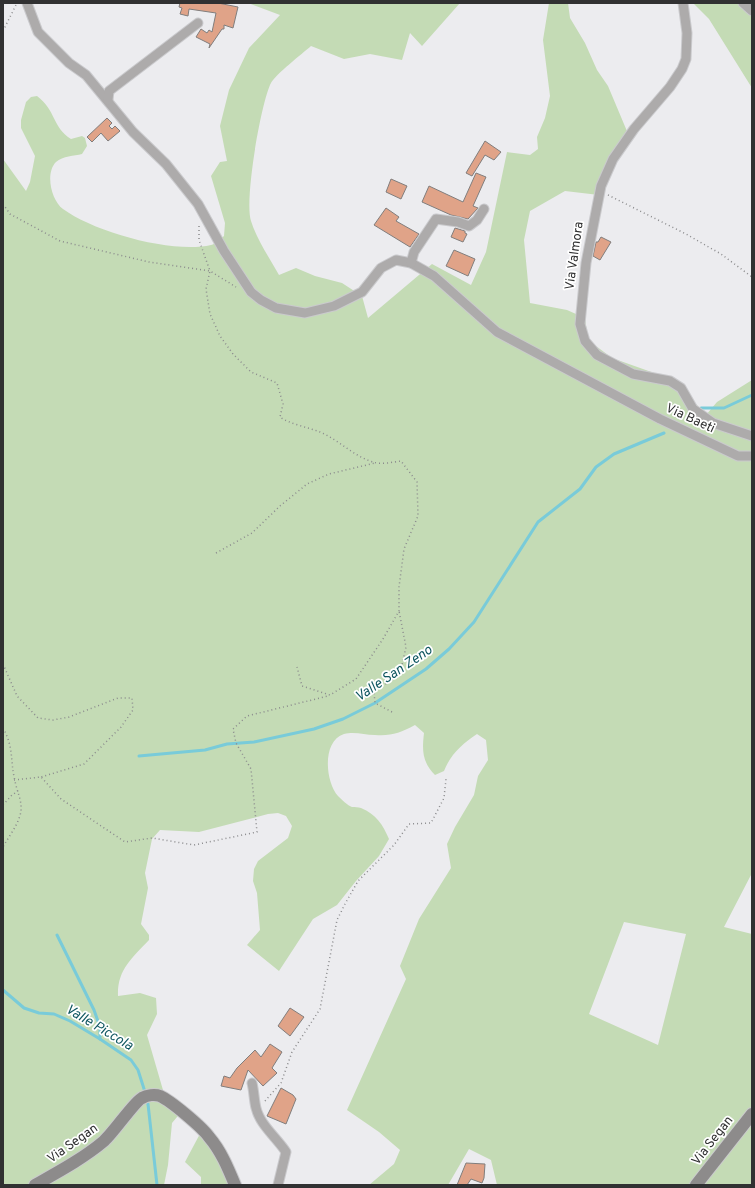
<svg xmlns="http://www.w3.org/2000/svg" width="755" height="1188" font-family="Overpass,sans-serif">
	<rect width="100%" height="100%" fill="#ececef"/>
	<g fill="#c4dbb5" fill-rule="evenodd">
		<path d="M248 3H460L422 46 410 33 402 60 370 54 344 59 311 46C302 54 276 74 271 83 261 102 244 201 251 221 257 240 269 257 279 275L296 268 315 276 342 283 362 296 368 318 432 264 471 285 486 252 507 152 530 155 538 149 537 137 545 118 550 96 543 40 549 3H568L570 18 585 43 597 70 608 86 629 136 599 195 565 191 530 211 524 240 530 303 567 310 585 318 588 340 612 358 657 374 681 388 706 415 717 402 752 380V873L724 927 752 934V1185H497L491 1160 469 1149 448 1185H369L394 1164 400 1150 379 1132 347 1110 406 979 400 966 419 919 451 868 447 844 455 827 474 795 478 776 488 760 486 740 477 734C463 743 450 755 444 771L435 775C422 762 422 750 424 733L415 725C400 733 392 736 375 735 364 735 355 731 344 734 322 741 325 781 338 796 341 799 348 806 352 807 355 807 358 807 361 808 376 814 383 825 389 839L379 856 356 881 337 905 313 919 279 971 247 945 260 930 257 893 253 881 254 869 258 861 288 838 292 826 286 816 278 813 268 814 199 832 160 830 152 839 145 873 148 888 141 924 149 935V940C132 958 117 970 118 996L140 993 156 998 157 1014 147 1035 165 1097 182 1111 172 1123 168 1165 164 1185H3V159L26 191 30 182 35 156 21 128V120L26 102 31 97 37 96C56 110 52 127 71 139L82 136 85 138 87 146 82 154C74 156 63 156 56 162 45 173 51 200 63 209 94 232 173 254 211 245 216 244 220 239 224 236L225 223 211 176 220 162 227 161 220 126 229 90 249 48 280 15ZM624 922 686 934 658 1045 589 1014Z"/>
		<path d="M693 3H752V88L709 19Z"/>
		<path d="M202 1130 234 1185H201V1177L185 1162Z"/>
	</g>
	<g fill="none" stroke-linecap="round" stroke-linejoin="round">
		<g stroke="#79cbd9" stroke-width="3">
			<path d="M701 408H724L752 395"/>
			<path d="M139 756 205 750 227 744 254 742 314 729 343 719 375 703 426 669 449 649 474 622 538 522 580 489 596 467 614 454 664 433"/>
			<path d="M57 935 94 1010 100 1027V1039"/>
			<path d="M3 990 24 1008 39 1013 54 1014 70 1021 100 1039 131 1060 138 1070 145 1092"/>
			<path d="M148 1104 157 1185"/>
		</g>
	</g>
	<g fill="#e0a388" stroke="#817e7d">
		<path d="M180 3H218L238 7 233 28 224 25V29H222L209 48 210 44 196 37 201 29 207 33 209 30 212 32 216 13 189 9 188 16 180 14 182 8 179 7Z"/>
		<path d="M107 118 112 123 109 126 112 129 115 126 120 131 108 141 101 133 92 142 87 137Z"/>
		<path d="M485 141 501 152 494 160 485 155 472 176 466 173Z"/>
		<path d="M476 173 486 177 473 206 478 208 468 219 451 215 422 202 429 186 463 202Z"/>
		<path d="M391 179 407 186 401 199 386 192Z"/>
		<path d="M386 208 399 217 396 221 419 234 410 247 374 225Z"/>
		<path d="M455 228 465 231V233L467 234 463 242 451 237Z"/>
		<path d="M601 237 611 242 600 260 593 256 596 242H598Z"/>
		<path d="M454 250 475 259 468 276 446 266Z"/>
		<path d="M290 1008 304 1017 290 1036 278 1026Z"/>
		<path d="M270 1044 282 1052 272 1068 277 1073 263 1086 248 1070 241 1090 221 1086 224 1076 230 1078 237 1068 255 1050 261 1057Z"/>
		<path d="M281 1088 293 1095 296 1099 286 1124 267 1116Z"/>
		<path d="M466 1163 485 1164 484 1178 482 1183 471 1179 467 1185H457Z"/>
	</g>
	<g fill="none" stroke-linecap="round" stroke-linejoin="round">
		<defs>
			<g id="street">
				<path d="M27 3 38 32 69 63 86 75 133 132 166 164 198 204 224 251 251 292 261 300 276 308 305 313 334 306 362 292 381 268 396 260 411 263 434 276 497 332 660 419 738 456H752"/>
				<path d="M683 3 687 33 686 59 682 69 670 87 634 129 613 159 601 186 586 263 580 324 585 341 597 355 633 374 670 381 681 388 693 409 713 423 752 436"/>
				<path d="M743 3 752 11"/>
				<path d="M108 100 109 91 198 23"/>
				<path d="M411 263 414 252 436 219 458 222 469 226 477 220 484 209"/>
				<path d="M252 1083C254 1091 254 1100 256 1108 260 1125 277 1138 286 1152L278 1185"/>
			</g>
			<g id="secondary">
				<path d="M35 1185C58 1172 84 1158 104 1141 114 1132 135 1101 142 1098 147 1095 155 1094 160 1096 171 1101 202 1127 209 1137 221 1151 228 1168 235 1185"/>
				<path d="M696 1185 752 1114"/>
			</g>
		</defs>
		<use href="#street" stroke="#cacacd" stroke-width="11"/>
		<use href="#secondary" stroke="#cacacd" stroke-width="14"/>
		<g stroke="#8b8b8d" stroke-width="1.5" stroke-dasharray="1 3" stroke-linecap="butt">
			<path d="M3 31 17 3"/>
			<path d="M608 195 686 234 721 254 752 277"/>
			<path d="M3 204 10 214 60 241 149 262 210 271 236 287"/>
			<path d="M199 226V240L210 271 206 289 210 314 220 336 233 354 251 372 277 383 283 404 280 417C287 423 310 428 320 432 339 440 353 456 373 462 381 465 393 462 401 461L417 482 418 516 404 549 399 587V611L383 639 356 679 330 695 302 686 297 667"/>
			<path d="M216 553 252 533 280 506 307 484 329 474 375 463"/>
			<path d="M3 664 17 696 38 718 53 720 69 717 118 698H132L133 710 121 727 84 764 41 777"/>
			<path d="M392 712 375 703 374 692 400 674 406 647 399 611"/>
			<path d="M3 728C14 747 10 761 15 781 17 792 22 800 21 811 19 824 9 836 3 847"/>
			<path d="M14 780 41 777 61 799 125 842 152 838 194 845 257 832 251 769 236 743 233 729 247 716 328 696"/>
			<path d="M3 805 12 795 18 791"/>
			<path d="M265 1101 281 1083 292 1052 320 1009 337 920 345 904 358 881 394 845 409 824 431 823 444 798 446 779"/>
		</g>
		<use href="#street" stroke="#adabab" stroke-width="9"/>
		<use href="#secondary" stroke="#8d8b8b" stroke-width="12"/>
	</g>
	<g text-anchor="middle" dominant-baseline="central" stroke-width="3.5" stroke-linejoin="round" paint-order="stroke">
		<g font-size="13" fill="#313132" stroke="#fff">
			<text transform="translate(575 256) rotate(-82)">Via Valmora</text>
			<text transform="translate(690 419) rotate(25)">Via Baeti</text>
			<text transform="translate(713 1141) rotate(-52)">Via Segan</text>
			<text transform="translate(73 1144) rotate(-35)">Via Segan</text>
		</g>
		<g font-size="14" font-style="italic" fill="#0e5660" stroke="#fff">
			<text transform="translate(394 674) rotate(-34)">Valle San Zeno</text>
			<text transform="translate(99 1028) rotate(31)">Valle Piccola</text>
		</g>
	</g>
	<rect width="755" height="1188" fill="none" stroke="#313132" stroke-width="8"/>
</svg>
